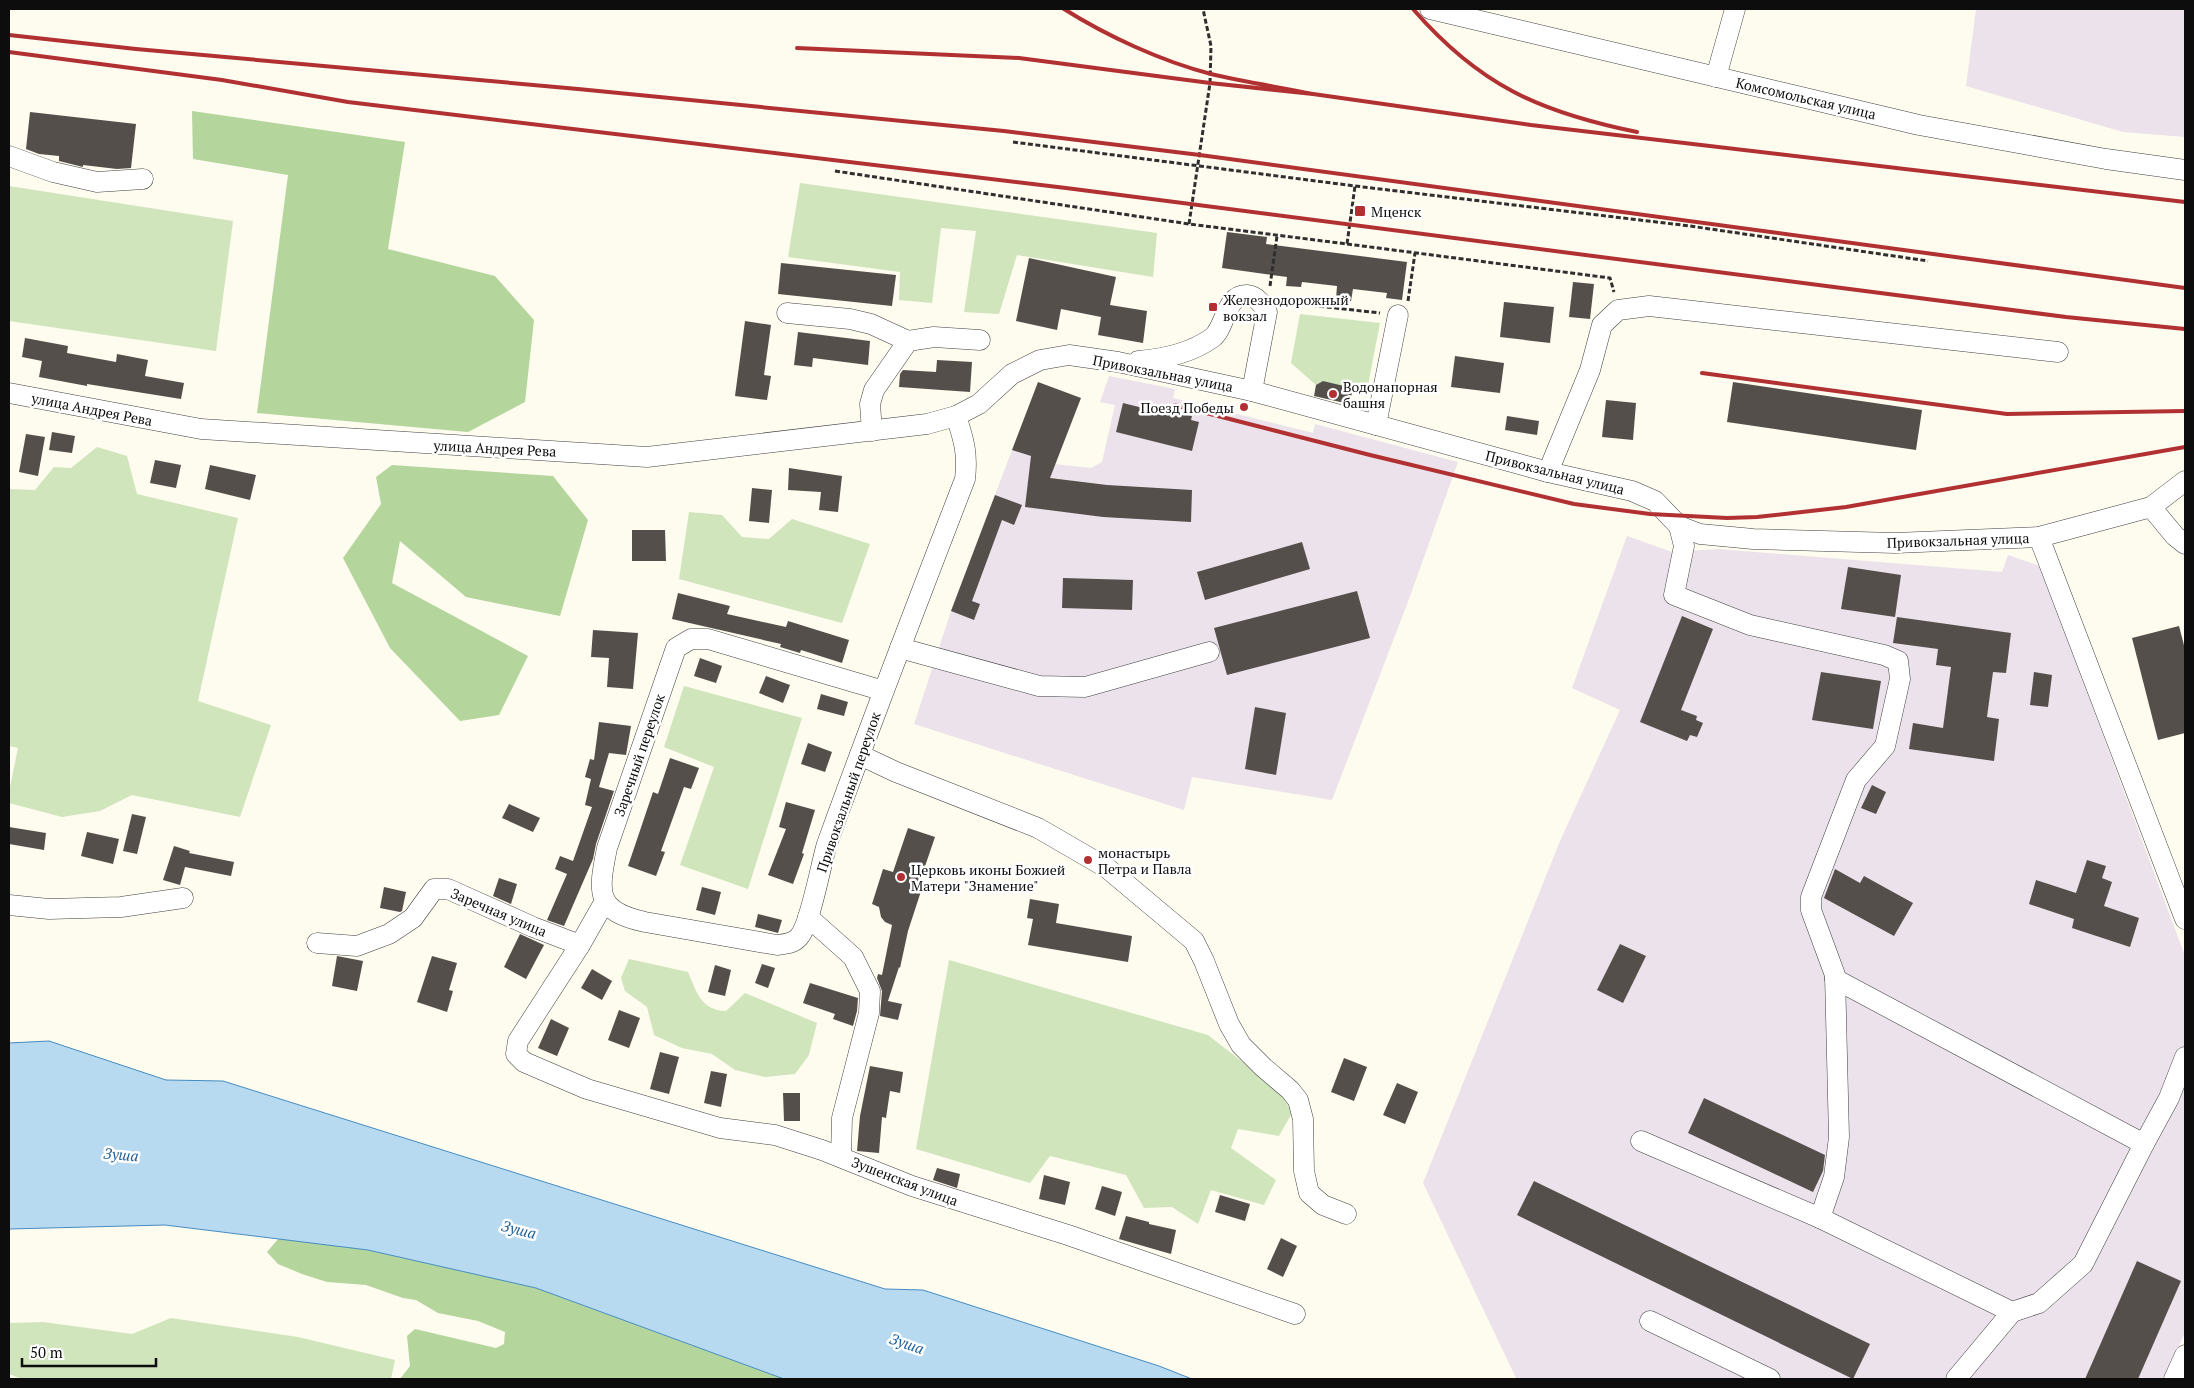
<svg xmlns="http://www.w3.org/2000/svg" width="2194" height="1388" font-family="'PT Serif',serif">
	<rect width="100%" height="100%" fill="#fefbef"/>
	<g fill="#ebe2eb">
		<path d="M1976 9H2185V137L2123 132 1966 86Z"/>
		<path d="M1109 376 1175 389 1173 398 1313 433 1315 424 1458 462 1409 599 1332 800 1192 777 1184 810 914 724 951 611 1012 450 1055 464 1091 468 1102 462 1115 405 1100 402Z"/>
		<path d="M1627 536 1672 552 1718 549 2002 572 2008 555 2040 566 2185 956V1332L2164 1379 1516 1378 1423 1183 1560 841 1620 710 1572 688Z"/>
	</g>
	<g fill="#d0e5bc">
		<path d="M800 183 1157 233 1153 277 1017 255 999 314 964 312 976 231 941 228 932 303 899 300 900 272 788 257Z"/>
		<path d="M9 186 233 221 216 351 9 321Z"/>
		<path d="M1300 314 1380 323 1368 385 1352 393 1323 381 1316 385 1291 363Z"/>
		<path d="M97 447 127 456 137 494 238 518 198 701 271 725 240 817 132 795 100 811 62 817 9 803V792L18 748 9 746V489L35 490 54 467 71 468Z"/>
		<path d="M689 512 722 515 742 537 769 539 792 519 870 544 842 623 679 579Z"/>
		<path d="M684 686 802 718 748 889 680 865 714 767 664 747Z"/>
		<path d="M629 959 688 972C697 993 701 1010 726 1011L745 993 817 1023 809 1055 795 1074 765 1077 735 1070 712 1054 682 1048 654 1035 647 1007 625 991 621 978Z"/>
		<path d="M949 960 1208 1035 1281 1092 1292 1113 1279 1136 1238 1129 1231 1148 1276 1180 1264 1205 1211 1190 1198 1224 1172 1207 1144 1208 1126 1175 1050 1156 1030 1183 916 1149Z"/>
		<path d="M171 1318 298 1337 395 1360 391 1379H22L9 1374V1323L43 1322 132 1334Z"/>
	</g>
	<g fill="#b4d59c">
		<path d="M192 111 405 142 388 249 495 276 534 320 525 402 468 432 257 413 288 175 193 159Z"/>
		<path d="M392 465 553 476 588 520 560 616 466 597 400 541 392 583 528 656 499 715 460 721 390 648 343 558 381 504 376 477Z"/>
		<path d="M279 1238 368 1250 536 1288 784 1379H400L410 1366 407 1336 415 1329 496 1348 504 1344 505 1332 478 1321 438 1313 416 1300 403 1298 366 1285 327 1282 302 1274 278 1264 267 1252Z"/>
	</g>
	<path fill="#b8daf1" stroke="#458cc1" d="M49 1041 166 1080 223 1081 885 1289 923 1290 1159 1366 1192 1379H784L536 1288 368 1250 165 1225 9 1229V1043Z"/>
	<g fill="#554f4b">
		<path d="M30 112 136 124 131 168 117 169 83 165V167L59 161V156L39 154 26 149Z"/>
		<path d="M1227 232 1267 237 1266 244 1407 262 1402 300 1386 298 1387 293 1353 289 1351 301 1336 299 1337 286 1302 282 1301 287 1286 286 1287 277 1222 268Z"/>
		<path d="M1029 258 1116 277 1110 305 1147 311 1143 343 1098 335 1101 317 1061 309 1057 330 1016 321Z"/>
		<path d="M781 263 896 275 892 306 778 294Z"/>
		<path d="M1573 282 1594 284 1590 319 1569 317Z"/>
		<path d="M1504 302 1554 307 1550 343 1500 337Z"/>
		<path d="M745 321 771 325 764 375 771 376 767 400 735 396Z"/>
		<path d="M798 332 870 341 868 365 813 358 812 367 794 365Z"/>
		<path d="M25 338 68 346 67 353 116 362 117 354 148 360 145 376 184 383 181 399 87 384V386L39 377 42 361 22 357Z"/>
		<path d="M1455 356 1504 363 1500 393 1451 387Z"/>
		<path d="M937 360 972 362 970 392 899 387 900 374 903 370 936 372Z"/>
		<path d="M1323 381 1348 387 1352 393 1349 404 1314 396 1316 385Z"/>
		<path d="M1038 382 1081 398 1050 478 1107 485 1192 490 1191 522 1103 517 1025 507 1031 456 1012 450Z"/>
		<path d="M1733 382 1922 410 1916 450 1727 422Z"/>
		<path d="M1606 400 1636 403 1633 440 1602 437Z"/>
		<path d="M1123 403 1175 416 1176 412 1192 416 1191 420 1199 422 1192 451 1116 432Z"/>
		<path d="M1507 416 1539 421 1537 435 1505 430Z"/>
		<path d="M52 432 75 436 72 453 49 450Z"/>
		<path d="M26 434 45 437 38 476 19 472Z"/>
		<path d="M155 460 181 465 176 488 150 483Z"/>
		<path d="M210 465 256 475 250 500 205 489Z"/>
		<path d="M789 468 842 476 838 512 819 510 821 492 788 490Z"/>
		<path d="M752 488 772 490 769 523 749 521Z"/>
		<path d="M995 495 1022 505 1014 525 1002 520 972 601 980 604 974 620 951 611Z"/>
		<path d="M632 530H665L666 561H632Z"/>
		<path d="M1302 542 1310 569 1205 600 1197 572Z"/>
		<path d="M1848 567 1901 575 1895 617 1841 609Z"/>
		<path d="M1063 578 1133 580 1132 610 1062 608Z"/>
		<path d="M1357 591 1370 638 1227 675 1214 628Z"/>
		<path d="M678 593 730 606 727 614 786 627 788 621 849 640 842 663 801 650 800 653 780 647 781 644 672 619Z"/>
		<path d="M1682 616 1713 629 1681 710 1697 716 1696 720 1703 723 1697 737 1690 735 1687 741 1640 722Z"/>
		<path d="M1897 617 2011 633 2006 673 1993 672 1987 717 1999 719 1994 761 1909 749 1913 723 1943 728 1951 667 1936 665 1938 649 1893 643Z"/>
		<path d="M2179 626 2185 649V733L2158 740 2132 638Z"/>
		<path d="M593 630 638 633 633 689 607 687 609 658 591 657Z"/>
		<path d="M700 658 722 666 716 683 694 676Z"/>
		<path d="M1821 672 1881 681 1873 729 1812 720Z"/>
		<path d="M2034 672 2052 675 2048 707 2030 705Z"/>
		<path d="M766 676 790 685 783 703 759 693Z"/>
		<path d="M821 694 848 702 844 716 817 709Z"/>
		<path d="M1255 707 1286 713 1276 775 1245 769Z"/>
		<path d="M599 722 631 726 626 755 609 753 599 787 614 791 596 844 593 859 564 926 547 920 567 874 555 869 560 856 573 861 592 807 585 805 591 779 585 777 590 759 594 760Z"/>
		<path d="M808 743 832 752 825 772 801 764Z"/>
		<path d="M670 758 699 768 691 789 684 787 661 851 665 852 656 876 628 866 653 792 658 794Z"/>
		<path d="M1872 785 1886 792 1876 814 1861 808Z"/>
		<path d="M786 802 815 810 802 853 804 854 793 884 768 875 786 829 779 827Z"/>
		<path d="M509 804 540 818 533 832 502 818Z"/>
		<path d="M132 814 146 817 137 854 123 851Z"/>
		<path d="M9 827 46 833 44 850 9 844Z"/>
		<path d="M908 828 935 837 920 881 924 882 908 931 900 968 899 967 888 1001 902 1004 898 1020 880 1016 882 991 877 978 878 974 882 975 892 925 885 922 881 917 879 907 872 904 883 869 893 872Z"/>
		<path d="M87 832 119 839 113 864 81 856Z"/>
		<path d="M174 846 190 851 189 853 234 862 231 876 185 867 180 885 163 880Z"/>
		<path d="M2087 860 2106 866 2102 878 2112 882 2104 906 2139 918 2130 947 2072 928 2074 919 2029 904 2036 880 2076 893Z"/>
		<path d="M1835 869 1860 883 1864 876 1913 903 1894 936 1824 898Z"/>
		<path d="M499 878 517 884 511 904 493 896Z"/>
		<path d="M384 887 406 892 402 911 400 912 380 908Z"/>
		<path d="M702 887 721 892 715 915 696 910Z"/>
		<path d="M1030 899 1059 904 1056 923 1132 936 1128 962 1028 945 1033 919 1027 918Z"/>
		<path d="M758 914 782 920 778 933 755 927Z"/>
		<path d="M520 934 544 945 526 979 504 967Z"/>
		<path d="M1620 944 1646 956 1623 1003 1597 990Z"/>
		<path d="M337 956 363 961 357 991 332 986Z"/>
		<path d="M432 956 457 963 449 990 453 991 447 1012 417 1002Z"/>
		<path d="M762 964 775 968 768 988 755 983Z"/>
		<path d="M715 965 731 970 725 996 708 992Z"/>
		<path d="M592 969 612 981 602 1000 581 988Z"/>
		<path d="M810 983 858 998 857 1011 853 1026 833 1019 835 1014 803 1003Z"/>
		<path d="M619 1010 640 1018 629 1048 608 1040Z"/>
		<path d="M551 1019 569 1028 557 1056 538 1048Z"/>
		<path d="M660 1052 679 1057 669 1094 650 1089Z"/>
		<path d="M1344 1058 1367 1067 1354 1101 1331 1092Z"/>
		<path d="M870 1066 903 1072 900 1093 890 1091 886 1118 882 1117 879 1153 857 1151 860 1116Z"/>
		<path d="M711 1071 727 1074 721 1107 704 1103Z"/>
		<path d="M1397 1083 1418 1092 1405 1124 1383 1115Z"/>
		<path d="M783 1093H800V1121H784Z"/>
		<path d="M1704 1098 1825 1155 1823 1171 1813 1192 1688 1133Z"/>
		<path d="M937 1168 960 1174 957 1188 933 1180Z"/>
		<path d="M1044 1175 1070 1182 1065 1205 1039 1199Z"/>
		<path d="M1534 1181 1870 1344 1853 1379 1517 1215Z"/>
		<path d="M1102 1186 1122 1192 1115 1216 1095 1209Z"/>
		<path d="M1220 1195 1250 1204 1245 1221 1215 1212Z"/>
		<path d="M1126 1216 1149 1222V1224L1176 1230 1171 1254 1119 1239Z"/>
		<path d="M1281 1238 1297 1246 1283 1277 1267 1269Z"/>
		<path d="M2137 1261 2181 1281 2138 1379H2085Z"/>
	</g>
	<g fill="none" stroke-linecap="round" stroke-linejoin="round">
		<defs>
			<g id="minor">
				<path d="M1430 9 1919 125 2106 159 2185 170"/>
				<path d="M1716 77 1735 9"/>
				<path d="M9 156 53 172 97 182 143 179"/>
				<path d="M787 313 850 319 871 324 908 341"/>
				<path d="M1138 361C1163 359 1191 353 1212 338 1226 328 1225 294 1247 295 1257 296 1262 304 1267 312L1252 391"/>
				<path d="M9 393 201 429 647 457 927 424 956 416 979 404 1012 374 1040 360 1069 355 1118 362 1252 391 1548 472 1632 491 1655 501 1679 526 1700 534 1753 539 1895 543 2039 537 2151 507 2185 481"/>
				<path d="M1376 425 1398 315"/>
				<path d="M872 431 870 404 874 390 908 341 934 337 980 340"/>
				<path d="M1548 472 1590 370 1602 325 1618 310 1649 306 2058 352"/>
				<path d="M2151 507 2175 536 2185 544"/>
				<path d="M2039 537 2185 919"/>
				<path d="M900 648 1039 686 1085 687 1209 652"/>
				<path d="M884 691 708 639H691L676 648 607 848C598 893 595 911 645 922L777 945C785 944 792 944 798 938 810 927 821 863 827 844 871 722 918 601 965 479 968 454 964 440 956 416"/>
				<path d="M860 755 896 772 1038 828 1107 868 1194 941 1204 961 1229 1024 1241 1045 1263 1067 1290 1090 1298 1100 1303 1119 1304 1171 1309 1193 1323 1205 1346 1214"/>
				<path d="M605 901 580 945 518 1041 516 1054 524 1062 587 1089 720 1128 775 1135 822 1150 912 1186 1068 1235 1295 1314"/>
				<path d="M9 905 49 909 121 907 183 898"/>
				<path d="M808 917 853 957 870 991 869 1013 842 1118 841 1157"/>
				<path d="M317 943 357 946 389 934 413 918 434 889H448L533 927 580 945"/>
				<path d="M1641 1141 1820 1218 1834 1177 1839 1137 1835 975 1811 910V897L1856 780 1885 746 1900 679 1898 661 1884 655 1750 625 1674 595 1684 546 1679 526"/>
				<path d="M2144 1144 2169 1098 2185 1057"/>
				<path d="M1820 1218 2012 1312 2039 1303 2083 1264 2144 1144 1835 979"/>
				<path d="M1650 1321 1770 1379"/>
				<path d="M1956 1379 2012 1312"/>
				<path d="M2174 1379 2185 1355"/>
			</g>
		</defs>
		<use href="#minor" stroke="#404040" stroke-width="21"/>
		<g stroke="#2f2f2f" stroke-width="3" stroke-dasharray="5 2.5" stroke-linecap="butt">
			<path d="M1013 142 1355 186 1690 226 1928 261"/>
			<path d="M835 171 1189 224 1347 244 1355 186"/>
			<path d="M1189 224 1210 83 1211 46 1203 9"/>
			<path d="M1347 244 1610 278 1614 292"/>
			<path d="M1270 286 1277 236"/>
			<path d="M1408 301 1415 253"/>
			<path d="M1282 302 1380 313"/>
		</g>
		<use href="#minor" stroke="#fff" stroke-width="20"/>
		<g stroke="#b13133" stroke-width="4">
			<path d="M1413 9C1479 85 1539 112 1637 132"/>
			<path d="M9 35 136 49 578 89 1004 131 1200 155 2185 288"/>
			<path d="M797 48 1019 58 1210 83 1313 94C1279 87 1244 82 1211 74 1161 61 1107 36 1064 9"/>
			<path d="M9 52 222 80 348 102 1066 188 2066 317 2185 329"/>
			<path d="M1313 94 1531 125 2185 202"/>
			<path d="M1702 373 2007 414 2185 411"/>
			<path d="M1175 405 1370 455 1574 504 1650 514 1727 518 1757 517 1846 507 2185 447"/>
		</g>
	</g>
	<g fill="#b13133" stroke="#fff" stroke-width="2">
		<rect x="1354" y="205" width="12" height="12" rx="2.5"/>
		<rect x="1208" y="302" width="10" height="10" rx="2.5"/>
		<circle cx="1333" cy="394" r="5"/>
		<circle cx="1244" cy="407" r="5"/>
		<circle cx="1088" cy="860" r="5"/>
		<circle cx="901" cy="877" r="5"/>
	</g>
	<g text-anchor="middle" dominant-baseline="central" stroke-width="5" stroke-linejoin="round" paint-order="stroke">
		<g font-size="14" fill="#0d0d0d" stroke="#fff">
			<text transform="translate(1806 98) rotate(13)">Комсомольская улица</text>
			<text transform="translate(1163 373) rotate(11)">Привокзальная улица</text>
			<text transform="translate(92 409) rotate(11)">улица Андрея Рева</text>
			<text transform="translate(495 448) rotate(3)">улица Андрея Рева</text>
			<text transform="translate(1555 472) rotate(14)">Привокзальная улица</text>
			<text transform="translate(1958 540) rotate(-2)">Привокзальная улица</text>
			<text transform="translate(639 755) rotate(-71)">Заречный переулок</text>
			<text transform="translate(848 792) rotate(-71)">Привокзальный переулок</text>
			<text transform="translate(499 912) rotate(23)">Заречная улица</text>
			<text transform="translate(905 1181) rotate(21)">Зушенская улица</text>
		</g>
		<g font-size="14" fill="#0d0d0d" stroke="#fff" text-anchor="start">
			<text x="1371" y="211">Мценск</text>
			<text x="1223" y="299">Железнодорожный<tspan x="1223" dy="16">вокзал</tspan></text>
			<text x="1343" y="386">Водонапорная<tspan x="1343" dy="16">башня</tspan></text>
			<text x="1234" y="407" text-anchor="end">Поезд Победы</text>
			<text x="1098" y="852">монастырь<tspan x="1098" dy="16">Петра и Павла</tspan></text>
			<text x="911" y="869">Церковь иконы Божией<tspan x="911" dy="16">Матери "Знамение"</tspan></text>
		</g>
		<g font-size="15" font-style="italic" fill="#215f94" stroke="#fff">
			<text transform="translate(121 1154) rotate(5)">Зуша</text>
			<text transform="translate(519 1229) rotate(14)">Зуша</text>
			<text transform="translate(907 1343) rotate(19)">Зуша</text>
		</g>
	</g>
	<rect width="2194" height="1388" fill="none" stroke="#0d0d0d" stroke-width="20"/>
	<path d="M22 1358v8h134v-8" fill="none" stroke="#0d0d0d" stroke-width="2.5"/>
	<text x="30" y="1358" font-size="15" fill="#0d0d0d" stroke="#ffffff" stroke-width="4" paint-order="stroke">50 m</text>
</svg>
